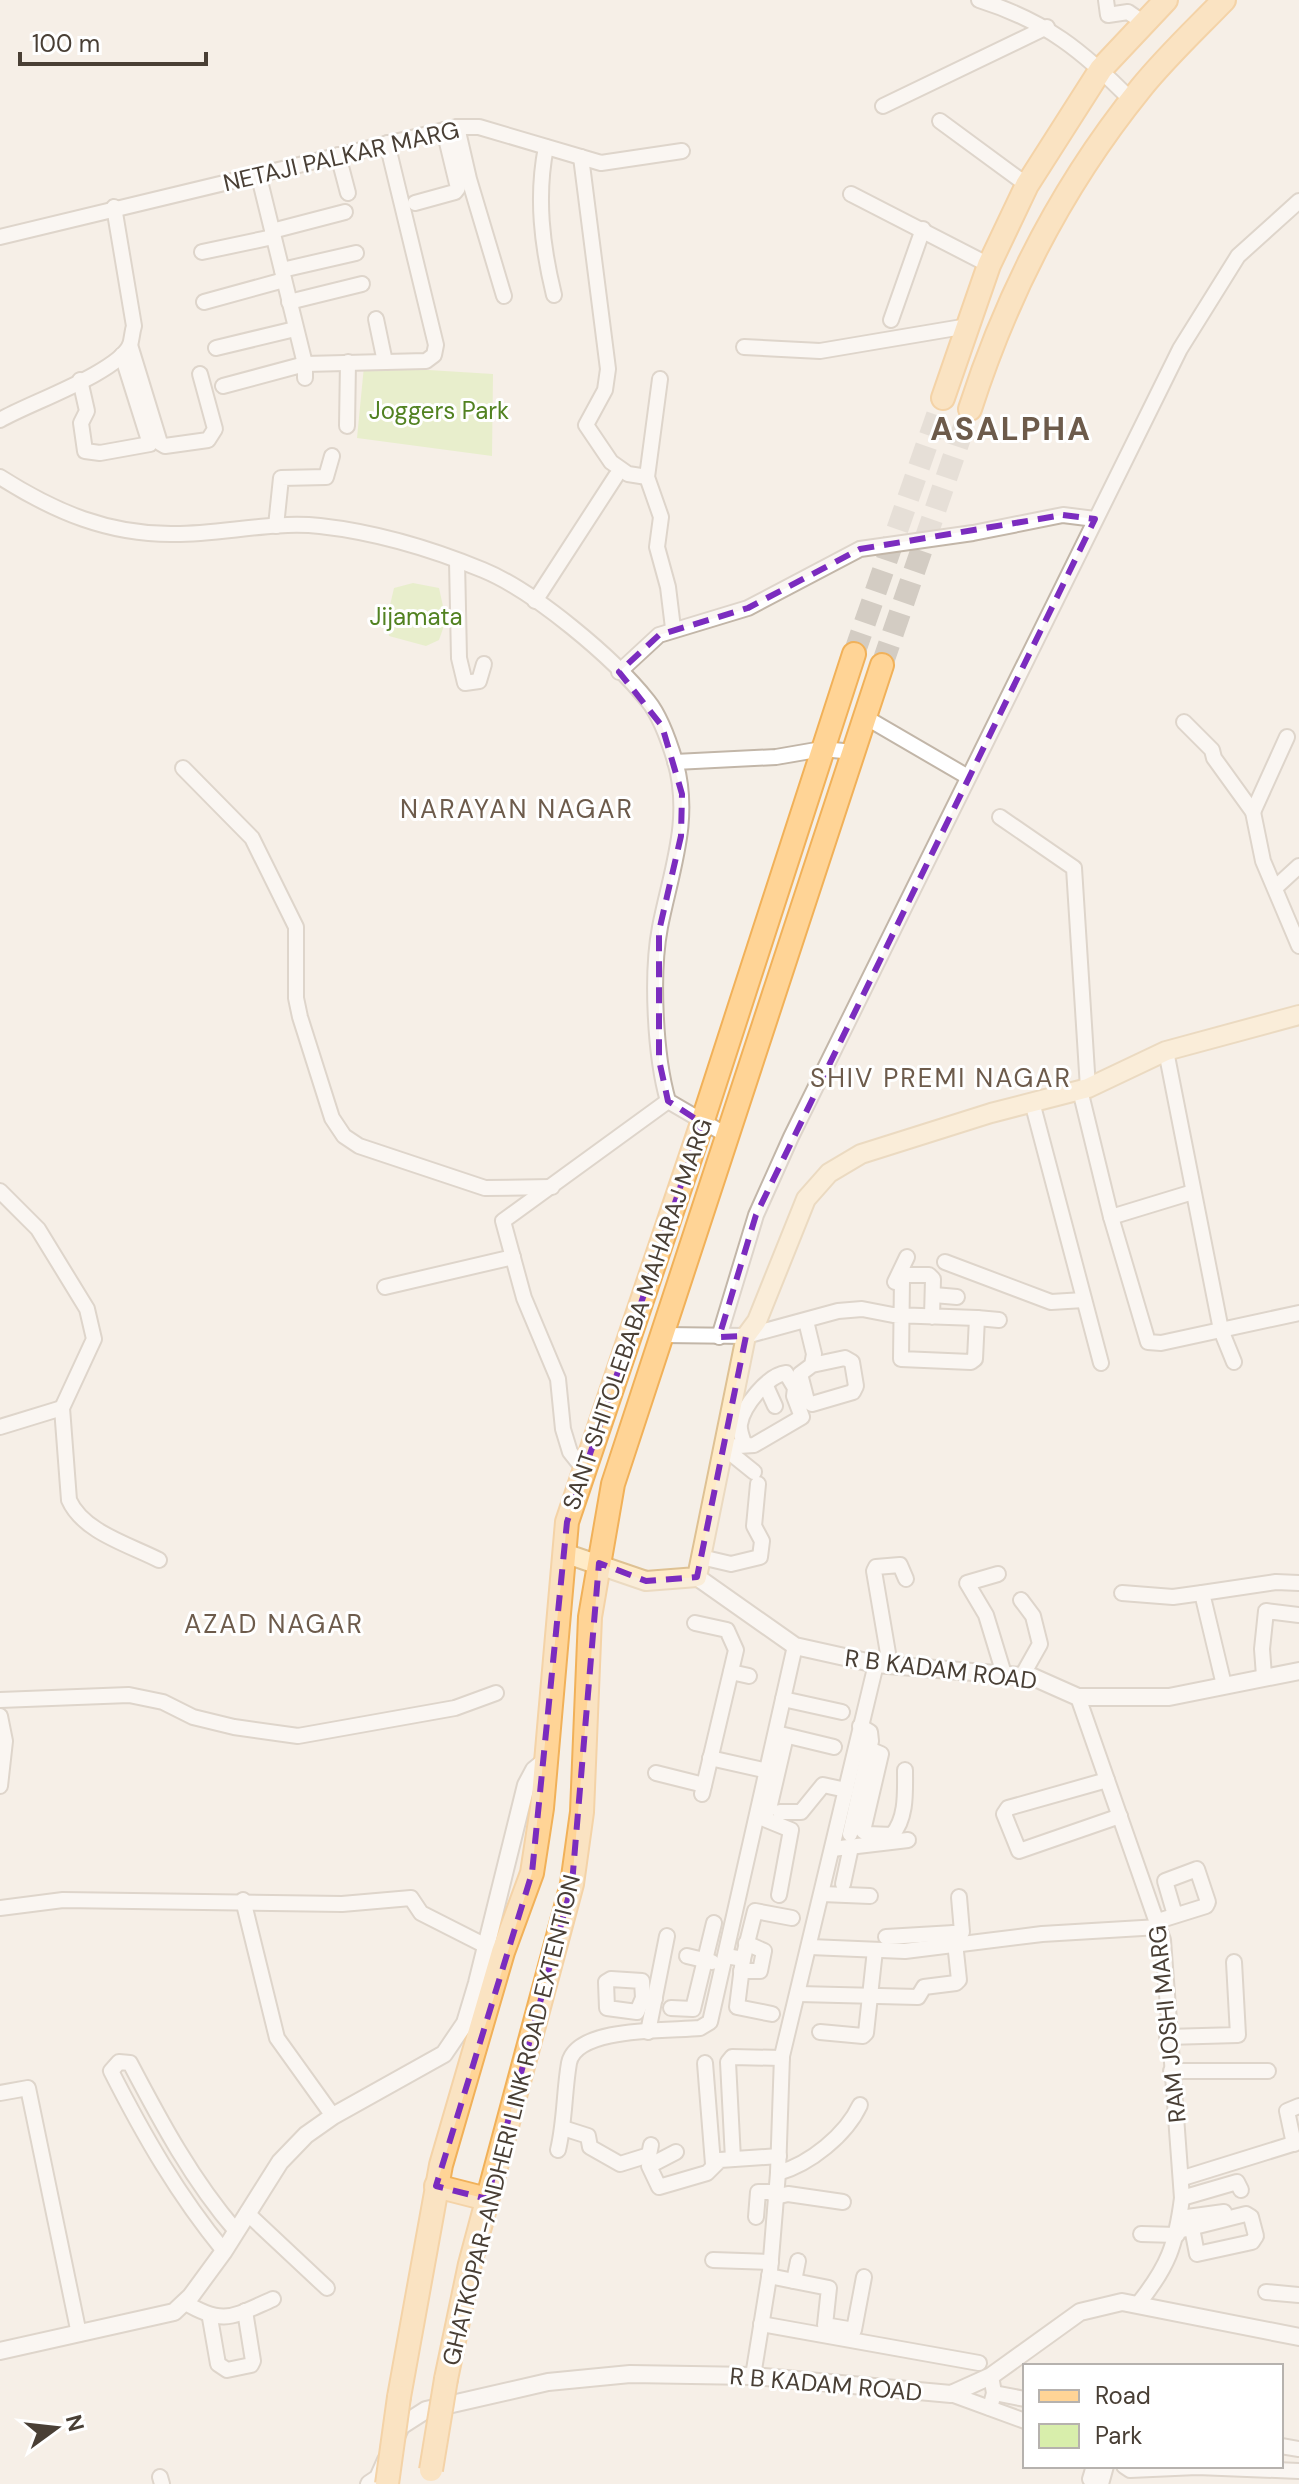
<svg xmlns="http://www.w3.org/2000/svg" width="1299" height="2484" font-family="'DM Sans',sans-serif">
	<rect width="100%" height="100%" fill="#f5efe7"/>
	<g fill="#d8eeab">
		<path d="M364 366 493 374 492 456 357 438Z"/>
		<path d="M413 583 439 588 446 620 439 640 426 646 389 636 388 614 394 588Z"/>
	</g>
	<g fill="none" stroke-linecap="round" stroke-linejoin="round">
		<g stroke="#d3ccc3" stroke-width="22" stroke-dasharray="22 11" stroke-linecap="butt">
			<path d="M854 654 943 398"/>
			<path d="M882 665 970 409"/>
		</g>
		<defs>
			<g id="minor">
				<path d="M979 0C1046 21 1083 51 1132 101"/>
				<path d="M1106 0 1108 15 1128 12 1144 23"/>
				<path d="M883 106 1047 27"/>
				<path d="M940 121 1027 185"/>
				<path d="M457 127 469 179 504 296"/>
				<path d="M546 147C536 197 542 246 554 295"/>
				<path d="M338 155 348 193"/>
				<path d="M581 157 608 369 605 390 586 425 611 462 628 474 647 477"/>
				<path d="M258 173 305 364 426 361 434 355 436 345 387 143"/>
				<path d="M851 194 989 265"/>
				<path d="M415 203 455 192 458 188 444 130"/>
				<path d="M272 231 345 212"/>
				<path d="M0 237 457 127H479L601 163 682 151"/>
				<path d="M202 252 273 237"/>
				<path d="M282 270 356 253"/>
				<path d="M204 302 284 280"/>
				<path d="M289 302 362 284"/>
				<path d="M376 319 385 362"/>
				<path d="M891 320 923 229"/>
				<path d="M130 345 160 443 165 446 208 440 215 429 200 374"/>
				<path d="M744 347 820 351 968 326"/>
				<path d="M216 348 295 329"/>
				<path d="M660 379 647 477 661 517 657 547 668 587 673 628"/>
				<path d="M80 380 87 411 81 423 85 451 100 453 150 444 122 355"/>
				<path d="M223 386 305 364V378"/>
				<path d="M0 420C29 403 117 373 130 345 132 339 132 332 134 326L114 207"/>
				<path d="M347 426 348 362"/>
				<path d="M0 477C55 512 109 535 175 534 223 534 272 521 320 526 374 532 432 549 483 570 534 591 613 657 648 701 661 717 669 741 675 761 692 819 671 871 660 927 651 974 655 1056 668 1101L728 1136"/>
				<path d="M276 526 281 478 326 477 332 456"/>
				<path d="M457 561 459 658 465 683 479 681 484 664"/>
				<path d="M535 601 616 476"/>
				<path d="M619 672 659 635 748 608 860 549 973 533 1063 515 1095 519"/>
				<path d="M865 717 968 777"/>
				<path d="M1184 722 1212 750 1214 758 1253 812 1263 861 1299 946"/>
				<path d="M675 762 776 757 822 749 854 752"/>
				<path d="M183 768 252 838 296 927V998L300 1017 332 1118 344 1136 359 1146 485 1188 552 1187"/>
				<path d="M1253 812 1287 737"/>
				<path d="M1000 817 1074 868 1088 1088"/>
				<path d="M1276 887 1299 866"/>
				<path d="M1166 1051 1221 1330 1234 1362"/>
				<path d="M1080 1090 1111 1217 1148 1342 1161 1343 1299 1313"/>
				<path d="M1032 1102 1101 1363"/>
				<path d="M0 1191 38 1229 87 1309 94 1339 62 1408 69 1500C83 1532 130 1545 159 1560"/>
				<path d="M1111 1217 1193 1192"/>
				<path d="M945 1262 1051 1302 1084 1300"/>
				<path d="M895 1282 907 1257"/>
				<path d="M385 1287 513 1257"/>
				<path d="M934 1295 957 1297"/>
				<path d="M977 1318 999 1320"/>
				<path d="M806 1321 814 1354 812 1365 800 1374 807 1401 812 1404 853 1392 856 1386 852 1362 845 1358 812 1365"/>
				<path d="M664 1335 746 1336 838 1311 862 1309 893 1315 977 1318 975 1359 971 1362 901 1359 902 1278 904 1275H929L933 1279 932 1317"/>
				<path d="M719 1337 756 1215 791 1137 1180 349 1238 256 1299 201"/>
				<path d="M766 1386 775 1406"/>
				<path d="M0 1427 62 1408"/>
				<path d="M723 1447 754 1445 802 1417 794 1396 795 1388 786 1373C768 1375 743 1406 740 1424 739 1430 742 1437 744 1443"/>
				<path d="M723 1447 754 1472"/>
				<path d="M585 1471 570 1452 563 1429 558 1379 524 1298 503 1221 668 1101"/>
				<path d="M701 1557 731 1564 760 1557 762 1541 754 1526 758 1484"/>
				<path d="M998 1574 967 1583 986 1615 1004 1674"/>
				<path d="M1122 1593 1173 1597 1202 1593"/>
				<path d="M1021 1600 1033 1616 1040 1644 1022 1676"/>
				<path d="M695 1623 727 1630 736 1650 702 1794"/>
				<path d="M890 1665 874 1571 876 1567 900 1565 906 1579"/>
				<path d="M731 1672 749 1676"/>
				<path d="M1264 1676 1262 1649 1266 1611 1299 1615"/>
				<path d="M1224 1685 1202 1593 1276 1582 1299 1583"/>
				<path d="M1078 1697 1163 1940 1182 2198C1176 2245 1168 2267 1138 2304"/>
				<path d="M783 1699 842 1712"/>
				<path d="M0 1700 129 1695 163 1702 193 1717 234 1727 298 1736 455 1708 496 1693"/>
				<path d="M0 1716 5 1741 0 1786"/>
				<path d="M776 1733 834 1747"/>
				<path d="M869 1749 881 1754 863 1831 867 1834 892 1835C907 1818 905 1791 905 1770"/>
				<path d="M710 1758 768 1771"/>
				<path d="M656 1773 704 1785"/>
				<path d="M1107 1780 1008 1808 1004 1814 1019 1851 1120 1816"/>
				<path d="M769 1809 786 1736"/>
				<path d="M780 1812H801L823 1785 846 1790"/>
				<path d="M757 1816 791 1830 779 1895"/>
				<path d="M850 1834 871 1741 870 1732 860 1726"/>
				<path d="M832 1849 908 1840"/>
				<path d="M843 1884 851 1847"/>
				<path d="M822 1894 870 1896"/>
				<path d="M243 1900 277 2038 333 2116"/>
				<path d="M0 1908 63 1900 342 1904 411 1898 421 1913 488 1947"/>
				<path d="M1158 1921 1206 1906 1208 1902 1197 1869 1165 1881 1175 1915"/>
				<path d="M886 1937 954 1933"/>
				<path d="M810 1947 905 1951 1042 1934 1159 1927"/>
				<path d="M687 1956 712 1962"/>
				<path d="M726 1956 743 1959 755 1911 792 1918"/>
				<path d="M743 1959 737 2007 772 2014"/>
				<path d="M741 1971H760L764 1951 746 1943"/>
				<path d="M799 1994 918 1997 924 1987 956 1983 959 1980 954 1933 962 1932 959 1897"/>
				<path d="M643 1998 637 2012 607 2008 606 1982 611 1979 642 1981 643 1998 655 1999"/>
				<path d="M671 2008 693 2009 714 1923"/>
				<path d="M648 2032 667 1936"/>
				<path d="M820 2032 863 2036 866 2033 875 1950"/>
				<path d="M1167 2037 1238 2035 1234 1962"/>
				<path d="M705 2063 713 2164"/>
				<path d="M1171 2071H1268"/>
				<path d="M0 2093 28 2088 79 2334"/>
				<path d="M563 2128 588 2136 590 2147 620 2164 649 2155 651 2145"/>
				<path d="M1294 2144 1287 2111 1299 2106"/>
				<path d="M558 2150C565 2121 564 2092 569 2063 576 2026 670 2031 700 2028L710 2022 795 1646"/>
				<path d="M676 2152 649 2166 659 2187 707 2173 720 2160 779 2156"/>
				<path d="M733 2159 728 2062 732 2057 782 2058"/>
				<path d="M778 2173C810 2164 846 2135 860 2105"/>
				<path d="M1183 2178 1299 2142"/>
				<path d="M775 2197 788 2194 843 2202"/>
				<path d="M1182 2198 1237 2182 1241 2190"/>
				<path d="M247 2213 327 2288"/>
				<path d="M756 2217 758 2192H776"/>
				<path d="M1180 2218 1224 2212"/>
				<path d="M1178 2231 1246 2214 1251 2217 1256 2236 1252 2242 1197 2254 1192 2228"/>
				<path d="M1141 2234 1177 2235"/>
				<path d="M224 2251C178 2195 144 2136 111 2071L119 2062 130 2063C161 2122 192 2180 236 2231"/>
				<path d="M713 2260 771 2262"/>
				<path d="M769 2276 829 2288 825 2325 854 2330 864 2277"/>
				<path d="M794 2281 798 2261"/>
				<path d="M1266 2292 1299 2295"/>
				<path d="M184 2302C224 2326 232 2317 273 2299"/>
				<path d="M210 2318 218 2364 227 2370 251 2365 253 2361 245 2311"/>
				<path d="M761 2324 979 2363"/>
				<path d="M753 2376 770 2271 778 2173 782 2056 876 1664"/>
				<path d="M994 2393 1025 2399"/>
				<path d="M951 2394 1025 2421"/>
				<path d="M990 2408 994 2393 991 2376"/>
				<path d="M1281 2446 1299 2449"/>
				<path d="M1124 2466 1130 2470 1197 2467 1299 2471"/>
				<path d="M160 2477 162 2484"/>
				<path d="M1090 2479 1094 2466"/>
				<path d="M1101 2484 1106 2466"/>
			</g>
			<g id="tertiary">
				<path d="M697 1577 795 1646 876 1664 1033 1677 1078 1697H1169L1299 1671"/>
				<path d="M0 2351 174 2312 191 2296 224 2251 280 2162 306 2135 333 2116 444 2054 465 2023 477 1983 526 1785 534 1770 545 1761"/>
				<path d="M395 2439 401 2426 426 2410 548 2382 630 2374 753 2376 951 2394 991 2376 1080 2312 1122 2302 1299 2337"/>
				<path d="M369 2484 378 2478 386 2460"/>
			</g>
			<path id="secondary" d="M564 1553 646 1581 697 1577 746 1336 757 1321 806 1199 829 1173 861 1154 991 1113 1088 1088 1166 1051 1299 1015"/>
			<g id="primary">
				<path d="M943 398 989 265 1027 185 1101 69 1166 0"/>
				<path d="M970 409C1007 294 1064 183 1141 88 1166 57 1196 29 1224 0"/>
				<path d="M436 2186 487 2199"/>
				<path d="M446 2379 470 2264 572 1884 582 1812 590 1617 613 1484 882 665"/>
				<path d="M399 2397 441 2165 503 1952 532 1873 542 1808 567 1522 702 1123 854 654"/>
			</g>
		</defs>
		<use href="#minor" stroke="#c2b6a8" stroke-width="18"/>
		<use href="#tertiary" stroke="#c2b6a8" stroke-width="20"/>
		<use href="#secondary" stroke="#dec193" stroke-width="22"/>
		<use href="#primary" stroke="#f1b159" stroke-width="26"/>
		<use href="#minor" stroke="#fff" stroke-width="14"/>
		<use href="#tertiary" stroke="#fff" stroke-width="16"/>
		<use href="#secondary" stroke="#ffebc7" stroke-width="18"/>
		<use href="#primary" stroke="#ffd496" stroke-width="22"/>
		<defs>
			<g id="primary-bridge">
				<path d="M431 2470 446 2379"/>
				<path d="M387 2484 399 2397"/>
			</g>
		</defs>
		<use href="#primary-bridge" stroke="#f1b159" stroke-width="26" stroke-linecap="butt"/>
		<use href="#primary-bridge" stroke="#ffd496" stroke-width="22"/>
	</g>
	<path d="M0 0H1299V2484H0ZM1063 515 1095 519 756 1215 719 1337 746 1336 697 1577 646 1581 599 1563 572 1884 487 2199 436 2186 532 1873 567 1522 702 1123 668 1101 659 1060V931L681 836 682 794 662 726 619 672 659 635 748 608 860 549Z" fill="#f5efe7" fill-opacity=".55" fill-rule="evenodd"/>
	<path fill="none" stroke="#7b2cbf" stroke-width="6" stroke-dasharray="16 10" stroke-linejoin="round" d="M1063 515 1095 519 756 1215 719 1337 746 1336 697 1577 646 1581 599 1563 572 1884 487 2199 436 2186 532 1873 567 1522 702 1123 668 1101 659 1060V931L681 836 682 794 662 726 619 672 659 635 748 608 860 549Z"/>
	<g text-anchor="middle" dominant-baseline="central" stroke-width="6" stroke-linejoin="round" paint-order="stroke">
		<g font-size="24" fill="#493f35" stroke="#fff">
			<text transform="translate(341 156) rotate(-13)">NETAJI PALKAR MARG</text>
			<text transform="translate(637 1314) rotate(-71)">SANT SHITOLEBABA MAHARAJ MARG</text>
			<text transform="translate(941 1669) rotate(7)">R B KADAM ROAD</text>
			<text transform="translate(1167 2024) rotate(-96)">RAM JOSHI MARG</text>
			<text transform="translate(511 2120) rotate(-76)">GHATKOPAR-ANDHERI LINK ROAD EXTENTION</text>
			<text transform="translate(826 2384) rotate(5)">R B KADAM ROAD</text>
		</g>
		<g font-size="24" fill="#528221" stroke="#fff">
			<text x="439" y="410">Joggers Park</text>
			<text x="416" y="616">Jijamata</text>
		</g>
		<g font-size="26" letter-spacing="2" fill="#6d5b4b" stroke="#fff">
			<text x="517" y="809">NARAYAN NAGAR</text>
			<text x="941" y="1078">SHIV PREMI NAGAR</text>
			<text x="274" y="1624">AZAD NAGAR</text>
		</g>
		<g font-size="32" font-weight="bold" letter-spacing="2" fill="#6d5b4b" stroke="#fff">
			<text x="1011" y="429">ASALPHA</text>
		</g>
	</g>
	<rect x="1023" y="2364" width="260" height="104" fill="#ffffff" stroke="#b6b2ae" stroke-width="2"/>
	<rect x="1039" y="2390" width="40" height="12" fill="#ffd496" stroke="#b6b2ae" stroke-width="2"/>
	<text x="1095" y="2404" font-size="24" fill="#493f35">Road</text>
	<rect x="1039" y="2424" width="40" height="24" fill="#d8eeab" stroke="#b6b2ae" stroke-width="2"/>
	<text x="1095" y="2444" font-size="24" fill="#493f35">Park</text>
	<g transform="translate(56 2428) rotate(75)" stroke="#ffffff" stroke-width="6" paint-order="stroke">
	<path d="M0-6L14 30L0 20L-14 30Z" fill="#493f35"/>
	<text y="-12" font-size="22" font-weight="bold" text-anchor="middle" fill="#493f35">N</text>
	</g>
	<path d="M20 52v12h186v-12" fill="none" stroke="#493f35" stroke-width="4"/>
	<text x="32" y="52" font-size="24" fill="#493f35" stroke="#ffffff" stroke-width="6" paint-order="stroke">100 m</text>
</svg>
